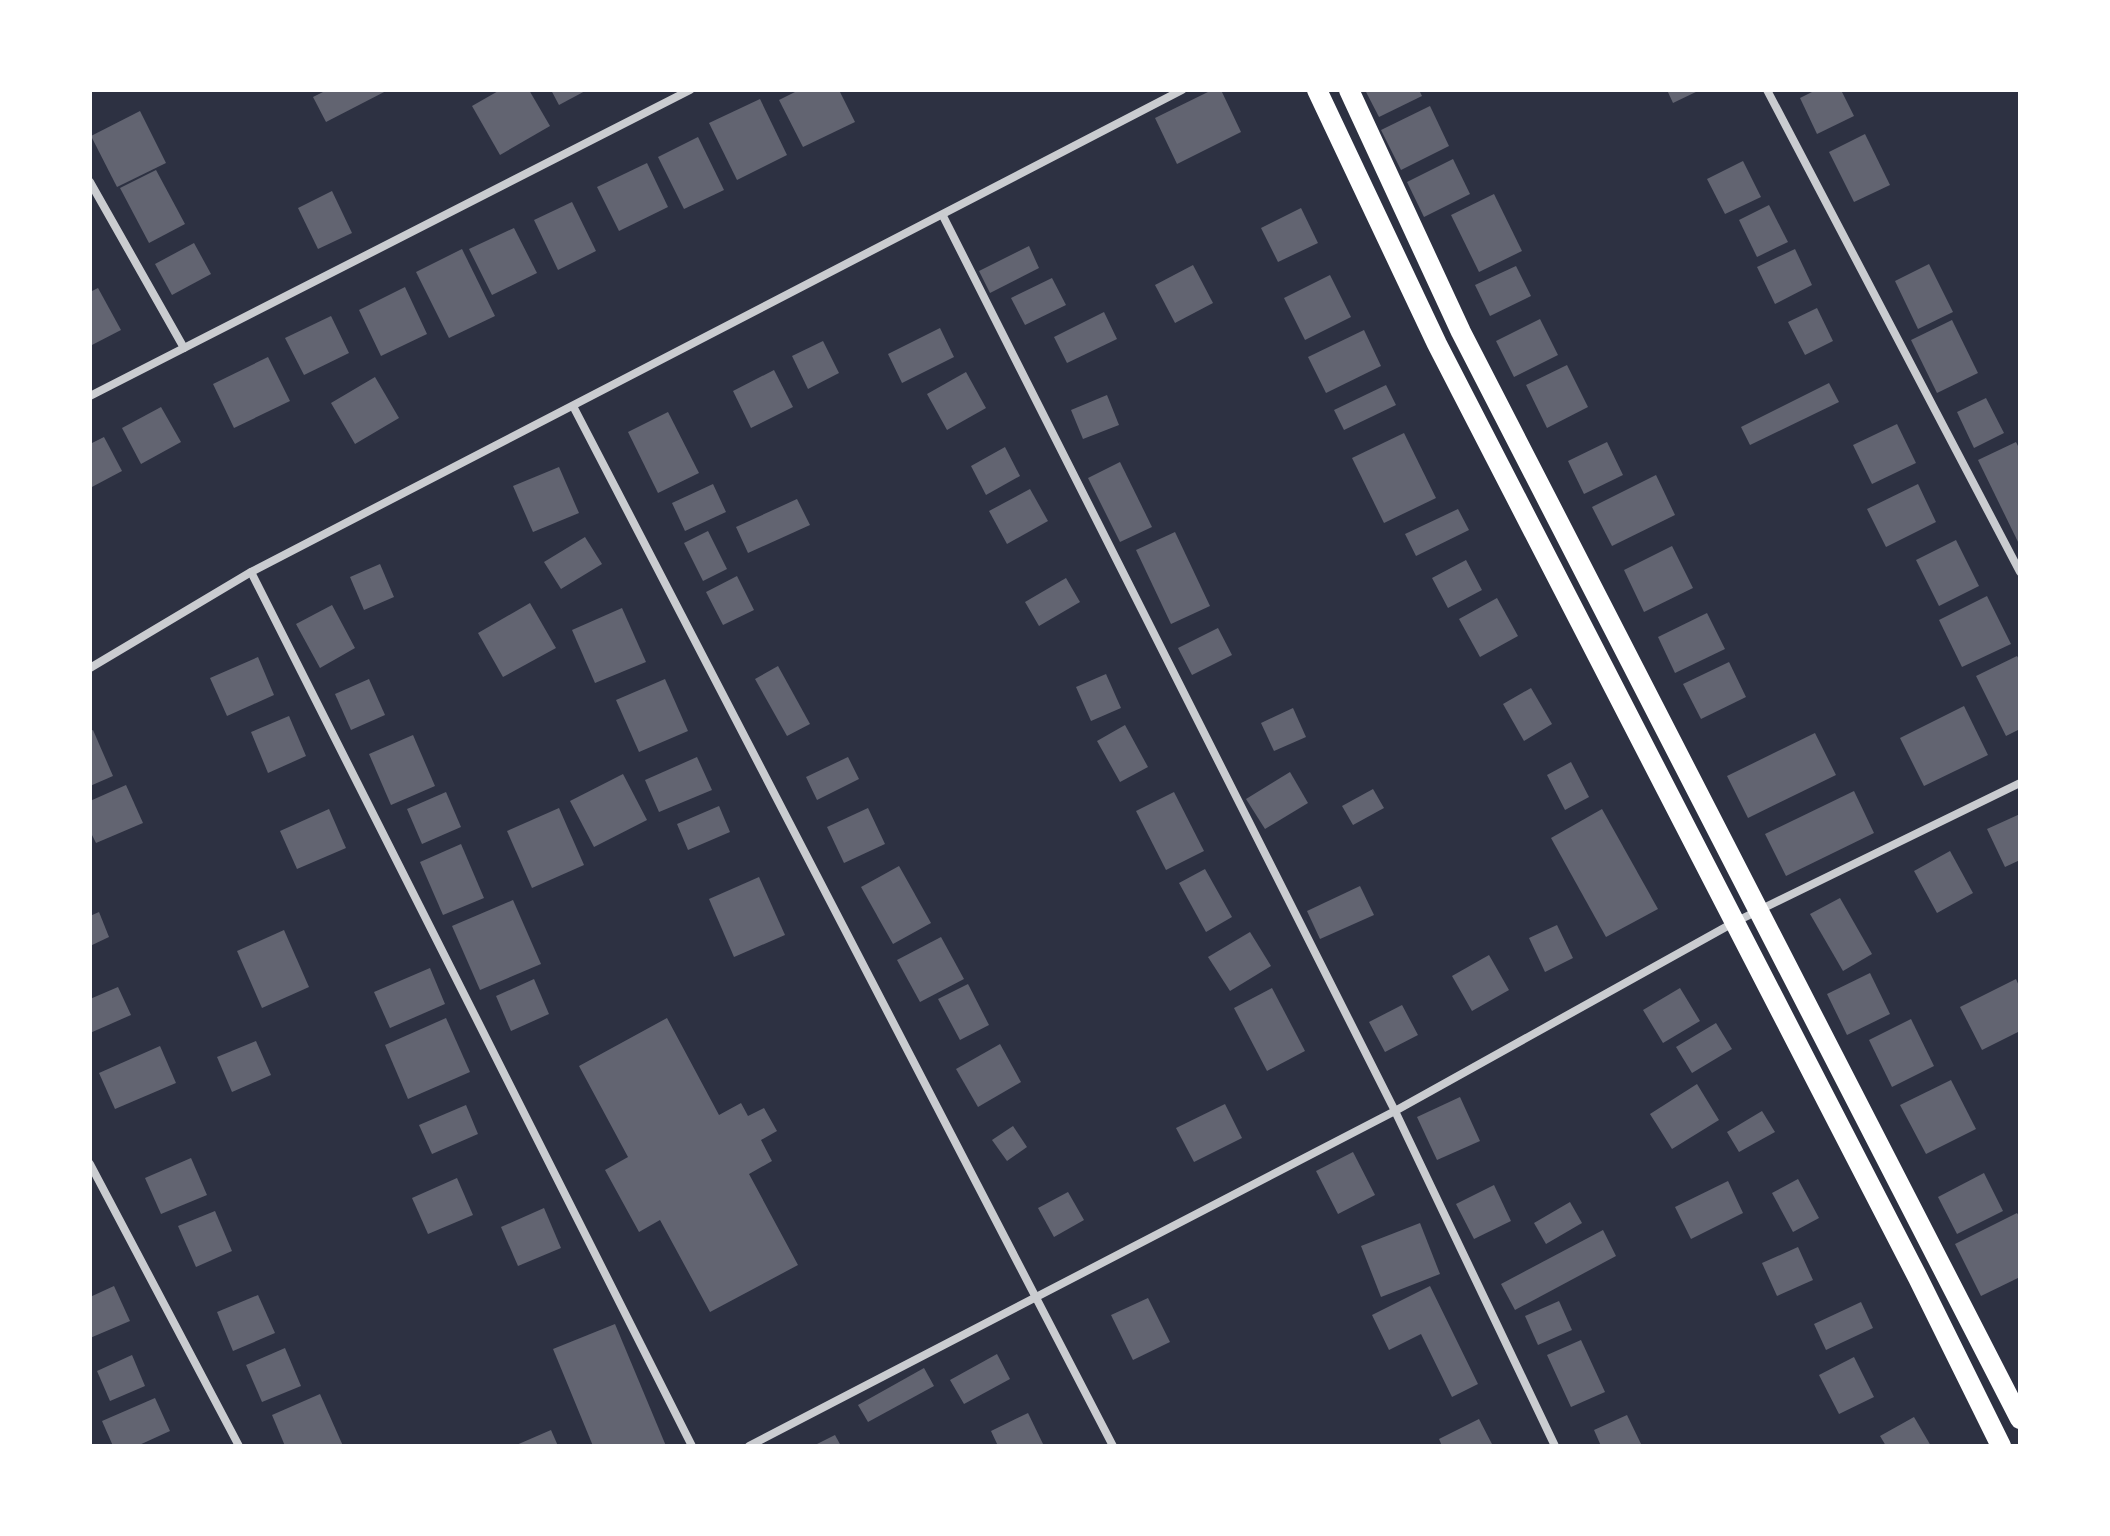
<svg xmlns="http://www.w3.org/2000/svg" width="2110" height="1536" font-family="'Noto Sans',sans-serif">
	<rect width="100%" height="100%" fill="#2d3142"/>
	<g fill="#626471">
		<path d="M327 90H388L326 122 313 97Z"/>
		<path d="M500 90H529L550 126 500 155 472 106Z"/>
		<path d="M551 90H587L559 105Z"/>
		<path d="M799 90H839L855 122 803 147 779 100Z"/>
		<path d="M1212 90H1221L1241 132 1177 164 1155 118Z"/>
		<path d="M1365 90H1419L1422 96 1379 117Z"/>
		<path d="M1667 90H1700L1673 103Z"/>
		<path d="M1816 90H1841L1854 116 1817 134 1800 98Z"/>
		<path d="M760 99 787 155 737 180 709 123Z"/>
		<path d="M1430 106 1449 146 1401 170 1381 130Z"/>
		<path d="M140 111 166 163 117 187 91 136Z"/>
		<path d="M1865 134 1890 185 1854 202 1829 152Z"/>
		<path d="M698 137 724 190 684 209 658 157Z"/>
		<path d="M1453 159 1470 194 1424 217 1407 182Z"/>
		<path d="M1743 161 1761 197 1725 214 1707 179Z"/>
		<path d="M647 163 668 207 619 231 597 187Z"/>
		<path d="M156 170 185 224 149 243 120 188Z"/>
		<path d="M332 191 352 233 318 249 298 208Z"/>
		<path d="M1494 194 1522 251 1479 272 1451 215Z"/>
		<path d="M572 202 596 251 558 270 534 220Z"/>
		<path d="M1769 205 1788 242 1757 257 1739 220Z"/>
		<path d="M1301 208 1318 243 1278 262 1261 228Z"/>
		<path d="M514 228 537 273 492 295 469 249Z"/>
		<path d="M194 243 211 274 172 295 155 264Z"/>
		<path d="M1029 246 1039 268 990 293 979 271Z"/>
		<path d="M462 249 495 316 449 338 416 272Z"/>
		<path d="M1795 249 1812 285 1775 304 1757 267Z"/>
		<path d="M1929 264 1953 312 1918 329 1895 281Z"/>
		<path d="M1193 265 1213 303 1175 323 1155 285Z"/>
		<path d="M1516 266 1531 296 1490 316 1475 285Z"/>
		<path d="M1330 275 1351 317 1305 340 1284 298Z"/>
		<path d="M1052 278 1066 305 1025 325 1011 298Z"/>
		<path d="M405 287 427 334 381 356 359 310Z"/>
		<path d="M98 288 121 330 90 346V292Z"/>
		<path d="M1817 308 1833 341 1805 355 1788 322Z"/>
		<path d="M1104 312 1117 339 1067 363 1054 337Z"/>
		<path d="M331 316 349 353 304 375 285 338Z"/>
		<path d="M1540 319 1558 355 1514 377 1496 341Z"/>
		<path d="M1952 320 1978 373 1937 393 1911 340Z"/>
		<path d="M940 328 954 357 902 383 888 354Z"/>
		<path d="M1364 330 1381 366 1326 393 1308 357Z"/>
		<path d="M823 341 839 373 808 389 792 356Z"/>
		<path d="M268 357 290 401 234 428 213 384Z"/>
		<path d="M1567 365 1588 407 1547 428 1526 385Z"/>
		<path d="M774 370 793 407 751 428 733 391Z"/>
		<path d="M966 372 986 408 947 430 927 394Z"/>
		<path d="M375 377 399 418 355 444 331 403Z"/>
		<path d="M1829 383 1839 402 1750 445 1741 427Z"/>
		<path d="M1386 385 1396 405 1344 430 1334 410Z"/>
		<path d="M1107 395 1119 425 1083 439 1071 410Z"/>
		<path d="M1986 398 2004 433 1974 448 1957 412Z"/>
		<path d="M161 407 181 442 141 464 122 428Z"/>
		<path d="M668 412 699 473 658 493 628 432Z"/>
		<path d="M1897 424 1916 463 1872 484 1853 445Z"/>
		<path d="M1404 433 1436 498 1384 523 1352 458Z"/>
		<path d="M104 437 122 471 90 488V444Z"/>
		<path d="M1607 442 1623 475 1584 494 1568 461Z"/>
		<path d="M2016 442 2020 450V546L1978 460Z"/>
		<path d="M1005 447 1020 476 986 495 971 466Z"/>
		<path d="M1120 462 1152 527 1120 542 1088 478Z"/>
		<path d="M559 467 579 513 533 532 513 486Z"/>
		<path d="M1656 475 1675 515 1612 546 1592 507Z"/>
		<path d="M713 484 726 512 685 531 672 503Z"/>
		<path d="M1918 484 1936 522 1886 547 1867 509Z"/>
		<path d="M1030 489 1048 521 1007 544 989 511Z"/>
		<path d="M797 499 810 525 748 553 736 527Z"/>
		<path d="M1458 509 1469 530 1416 556 1405 534Z"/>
		<path d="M708 531 727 569 703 581 684 543Z"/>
		<path d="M1175 532 1210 606 1171 624 1136 550Z"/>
		<path d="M585 537 602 564 561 589 544 562Z"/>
		<path d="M1956 540 1979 586 1939 606 1916 560Z"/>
		<path d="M1672 546 1693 588 1644 612 1624 570Z"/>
		<path d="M1466 560 1482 590 1448 608 1432 578Z"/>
		<path d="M380 564 394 597 364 610 350 577Z"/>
		<path d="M737 576 754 610 723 625 706 592Z"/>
		<path d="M1066 578 1080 602 1039 626 1025 602Z"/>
		<path d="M1987 596 2011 644 1962 667 1939 620Z"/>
		<path d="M1497 598 1518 636 1480 657 1459 619Z"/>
		<path d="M530 603 556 648 503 677 478 633Z"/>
		<path d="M332 605 355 648 320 668 296 624Z"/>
		<path d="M622 608 646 662 595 683 572 630Z"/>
		<path d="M1707 613 1725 649 1675 673 1658 637Z"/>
		<path d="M1218 628 1232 655 1192 675 1178 648Z"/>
		<path d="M2017 656 2020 661V729L2006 736 1976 676Z"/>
		<path d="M258 657 274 695 227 716 210 678Z"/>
		<path d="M1729 662 1746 697 1701 719 1683 684Z"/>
		<path d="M778 666 810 724 787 736 755 679Z"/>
		<path d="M1106 674 1121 708 1091 721 1076 687Z"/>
		<path d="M369 679 385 715 351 730 335 694Z"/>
		<path d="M665 679 688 731 639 752 616 700Z"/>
		<path d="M1531 688 1552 724 1524 741 1503 704Z"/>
		<path d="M1964 706 1988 755 1924 786 1900 738Z"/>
		<path d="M1293 708 1306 737 1274 751 1261 723Z"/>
		<path d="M289 716 306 756 268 773 251 732Z"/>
		<path d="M1125 725 1148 767 1120 782 1097 741Z"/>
		<path d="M93 730 113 776 90 786V731Z"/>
		<path d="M1815 733 1836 775 1748 818 1727 776Z"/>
		<path d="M413 735 435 786 391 805 369 754Z"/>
		<path d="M697 757 712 790 659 812 645 780Z"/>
		<path d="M848 757 859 779 817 800 806 777Z"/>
		<path d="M1571 762 1589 797 1565 810 1547 775Z"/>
		<path d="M1290 772 1308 803 1265 829 1246 799Z"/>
		<path d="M623 774 647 820 594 847 570 801Z"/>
		<path d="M126 785 143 823 96 843 90 831V801Z"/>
		<path d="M1373 789 1384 808 1353 825 1342 806Z"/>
		<path d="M1854 791 1874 833 1786 876 1765 834Z"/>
		<path d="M446 792 461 827 422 844 407 809Z"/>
		<path d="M1174 792 1204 851 1166 870 1136 811Z"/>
		<path d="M719 806 730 832 688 850 677 824Z"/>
		<path d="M559 808 584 865 532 888 507 831Z"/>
		<path d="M868 808 885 844 844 863 827 827Z"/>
		<path d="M329 809 346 848 297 869 280 831Z"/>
		<path d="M1602 809 1658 909 1606 937 1551 838Z"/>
		<path d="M2020 814V860L2005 867 1987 829Z"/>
		<path d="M461 844 484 898 443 915 420 862Z"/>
		<path d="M1950 851 1973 893 1937 913 1914 871Z"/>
		<path d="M899 866 931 923 893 944 861 887Z"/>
		<path d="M1205 869 1232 917 1206 932 1179 883Z"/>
		<path d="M759 877 785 935 734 957 709 899Z"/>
		<path d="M1360 886 1374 915 1320 939 1307 911Z"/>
		<path d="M1840 898 1872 954 1843 971 1810 914Z"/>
		<path d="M513 900 541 964 480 990 452 926Z"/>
		<path d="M99 912 109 937 90 946V916Z"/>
		<path d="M1557 925 1573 958 1545 972 1529 938Z"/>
		<path d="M284 930 309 987 262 1008 237 951Z"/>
		<path d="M1250 932 1271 966 1230 991 1208 957Z"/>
		<path d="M941 937 964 979 920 1002 897 960Z"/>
		<path d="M1489 955 1509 990 1472 1011 1452 976Z"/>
		<path d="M430 968 445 1004 390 1028 374 992Z"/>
		<path d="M1870 973 1890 1014 1847 1035 1827 994Z"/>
		<path d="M534 979 549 1014 511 1031 496 996Z"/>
		<path d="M2016 979 2020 988V1031L1982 1050 1960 1007Z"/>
		<path d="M968 984 989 1025 960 1040 938 999Z"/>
		<path d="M118 987 131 1015 90 1033V999Z"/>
		<path d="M1272 988 1305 1051 1267 1071 1234 1008Z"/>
		<path d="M1680 988 1700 1021 1663 1043 1643 1010Z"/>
		<path d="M1402 1005 1418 1035 1385 1052 1369 1022Z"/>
		<path d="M446 1018 470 1072 408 1099 385 1045Z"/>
		<path d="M667 1018 719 1115 741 1103 748 1116 764 1108 777 1131 761 1140 772 1161 749 1174 798 1265 710 1312 660 1220 639 1232 605 1170 628 1157 579 1066Z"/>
		<path d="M1911 1019 1934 1066 1892 1087 1869 1040Z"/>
		<path d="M1716 1023 1732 1049 1692 1073 1676 1047Z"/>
		<path d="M256 1041 271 1075 232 1092 217 1057Z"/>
		<path d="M1000 1044 1021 1082 978 1107 956 1069Z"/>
		<path d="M160 1046 176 1083 115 1109 99 1073Z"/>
		<path d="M1951 1080 1976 1129 1926 1154 1900 1105Z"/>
		<path d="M1697 1084 1719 1120 1672 1149 1650 1114Z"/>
		<path d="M1460 1097 1480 1141 1437 1160 1417 1117Z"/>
		<path d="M1225 1104 1242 1138 1194 1162 1176 1128Z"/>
		<path d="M466 1105 478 1134 432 1154 419 1125Z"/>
		<path d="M1762 1111 1775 1132 1739 1152 1727 1132Z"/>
		<path d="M1013 1126 1027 1147 1007 1161 992 1140Z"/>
		<path d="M1353 1152 1375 1195 1338 1214 1316 1171Z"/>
		<path d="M191 1158 207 1195 161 1214 145 1178Z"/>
		<path d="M1984 1173 2003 1211 1957 1234 1938 1197Z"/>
		<path d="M457 1178 473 1215 428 1234 412 1198Z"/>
		<path d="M1798 1179 1819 1218 1793 1232 1772 1193Z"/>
		<path d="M1728 1181 1743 1213 1691 1239 1675 1207Z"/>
		<path d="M1494 1185 1511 1221 1474 1239 1456 1204Z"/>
		<path d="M1068 1192 1084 1220 1054 1237 1038 1208Z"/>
		<path d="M1570 1202 1582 1223 1546 1244 1534 1223Z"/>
		<path d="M544 1208 561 1248 518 1266 501 1227Z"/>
		<path d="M215 1211 232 1251 196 1267 178 1226Z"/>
		<path d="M2017 1213 2020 1218V1277L1981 1296 1955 1244Z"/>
		<path d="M1420 1223 1440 1274 1381 1297 1361 1246Z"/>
		<path d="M1603 1230 1616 1256 1515 1310 1501 1284Z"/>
		<path d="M1798 1247 1813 1280 1777 1296 1762 1263Z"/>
		<path d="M114 1286 130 1321 90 1338V1297Z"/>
		<path d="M1430 1286 1478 1384 1452 1397 1421 1334 1389 1350 1372 1315Z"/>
		<path d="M258 1295 275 1333 233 1351 217 1312Z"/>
		<path d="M1148 1298 1170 1342 1133 1360 1111 1315Z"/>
		<path d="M1559 1301 1572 1330 1538 1345 1525 1316Z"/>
		<path d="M1861 1302 1873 1328 1826 1350 1814 1324Z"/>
		<path d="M615 1324 666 1446H593L553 1349Z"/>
		<path d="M1581 1340 1605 1392 1571 1407 1547 1355Z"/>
		<path d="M285 1348 301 1386 262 1402 246 1365Z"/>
		<path d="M997 1354 1010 1379 964 1404 950 1380Z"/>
		<path d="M132 1355 145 1386 110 1401 97 1371Z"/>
		<path d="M1854 1357 1874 1397 1839 1414 1819 1375Z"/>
		<path d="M924 1368 934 1386 868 1422 858 1405Z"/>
		<path d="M320 1394 343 1446H285L272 1415Z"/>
		<path d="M155 1398 170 1431 137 1446H113L102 1421Z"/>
		<path d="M1028 1413 1044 1446H998L991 1431Z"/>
		<path d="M1627 1415 1642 1446H1601L1594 1430Z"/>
		<path d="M1914 1417 1931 1446H1886L1880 1436Z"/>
		<path d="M1479 1419 1493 1446H1442L1439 1439Z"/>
		<path d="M551 1430 558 1446H514Z"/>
		<path d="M835 1435 841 1446H813Z"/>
	</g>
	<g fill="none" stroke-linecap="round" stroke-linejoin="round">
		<g stroke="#caccd0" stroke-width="8">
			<path d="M1767 90 2020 572"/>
			<path d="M90 182 184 348"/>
			<path d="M943 216 1395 1111 1555 1446"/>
			<path d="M90 396 690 90"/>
			<path d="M573 406 1113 1446"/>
			<path d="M251 572 692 1446"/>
			<path d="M90 668 251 572 1182 90"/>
			<path d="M90 1164 239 1446"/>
			<path d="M749 1446 1395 1111 1733 923 2020 783"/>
		</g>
		<g stroke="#fff" stroke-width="20">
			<path d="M1317 90 1437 344 1918 1278 2001 1446"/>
			<path d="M1349 90 1461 332 2020 1419"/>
		</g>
	</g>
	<rect width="2110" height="1536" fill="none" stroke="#ffffff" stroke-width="184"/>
</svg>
